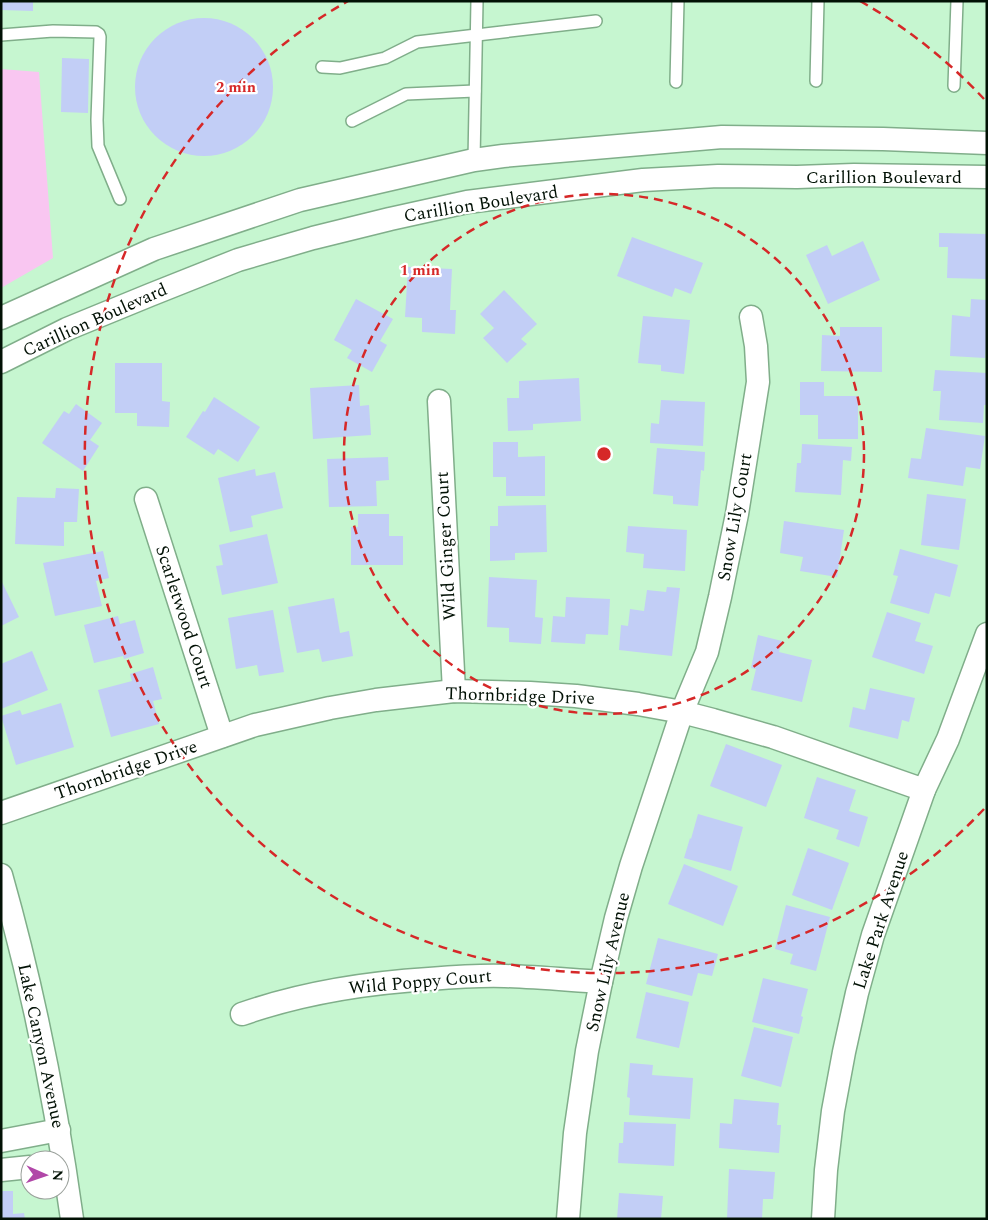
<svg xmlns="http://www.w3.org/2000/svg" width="988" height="1220" font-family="Spectral,serif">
	<rect width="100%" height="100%" fill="#c6f6d0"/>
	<path fill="#f9c6f1" d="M1 69 39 72 53 258 1 288Z"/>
	<g fill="#c2cef6">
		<path d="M1 1H33V11L1 10Z"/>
		<circle cx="204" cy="87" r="69"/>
		<path d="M62 58 89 59 88 113 61 112Z"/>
		<path d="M939 233 987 234V279L947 278 948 247H939Z"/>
		<path d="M632 237 703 263 691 294 675 288 672 297 617 276Z"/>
		<path d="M863 241 880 280 828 304 806 255 827 245 832 256Z"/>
		<path d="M408 267 452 269 450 310H456L455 334 422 332V318L405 317Z"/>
		<path d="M504 290 537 324 521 339 527 344 507 363 483 338 494 328 480 314Z"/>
		<path d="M356 299 393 319 380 341 387 345 372 372 347 358 352 350 334 340Z"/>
		<path d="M971 299 987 300V337L985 358 950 356 952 315 970 317Z"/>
		<path d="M643 316 690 320 684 374 661 371V365L638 363Z"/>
		<path d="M840 327H882V372L821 371 822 335 840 336Z"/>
		<path d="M115 363H162V401L170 402 169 427 137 426V413H115Z"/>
		<path d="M935 370 987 373V405H984L983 423 939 420 941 391H933Z"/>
		<path d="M579 378 581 421 533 424V430L508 431 507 398H519V381Z"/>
		<path d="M800 382H824V396H858V439H818V415H800Z"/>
		<path d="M359 385 360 406 369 405 371 435 313 439 310 388Z"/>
		<path d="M214 397 260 427 238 462 218 449 214 455 186 437 203 411 205 412Z"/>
		<path d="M661 400 705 402 703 446 650 443 651 423 659 424Z"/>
		<path d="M76 404 102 423 90 440 99 446 83 471 42 443 64 411 69 414Z"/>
		<path d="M926 428 985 436 980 469 966 467 963 486 908 478 911 458 921 459Z"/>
		<path d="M493 442H518V457L545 456V496H506V477H493Z"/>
		<path d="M802 444 852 447 851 461 843 460 841 495 795 492 797 463H801Z"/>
		<path d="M657 448 705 452 704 471 701 470 698 506 673 504V496L653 494Z"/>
		<path d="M388 457 389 480 376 481 377 506 329 507 327 459Z"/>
		<path d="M255 469 256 476 275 472 283 508 251 516 253 527 230 532 218 478Z"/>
		<path d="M56 488 79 489 77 522H64V546L15 544 17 497 55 498Z"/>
		<path d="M927 494 966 499 959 550 921 545Z"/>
		<path d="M546 505 547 552 515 553V560L490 561V526H498V506Z"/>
		<path d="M358 514H389V536H403V565H351V527H358Z"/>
		<path d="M784 521 844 530 837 577 800 571 803 557 780 553Z"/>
		<path d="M628 526 687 530 685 571 643 568 644 554 626 552Z"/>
		<path d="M267 534 278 583 222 595 216 566 223 565 219 545Z"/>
		<path d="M900 549 958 565 950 597 935 593 929 614 890 603 898 576 893 575Z"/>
		<path d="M103 551 109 578 96 581 102 606 55 616 43 563Z"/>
		<path d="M489 577 537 580 535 617 543 618 541 644 509 642V628L487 627Z"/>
		<path d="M1 580 19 617 1 626Z"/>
		<path d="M667 587 680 588 672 656 619 650 621 625 628 626 630 609 644 611 647 590 666 592Z"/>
		<path d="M566 597 610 599 608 635 586 634 585 644 551 642 553 616 565 617Z"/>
		<path d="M334 598 340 633 349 631 353 656 322 662 319 649 297 653 288 607Z"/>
		<path d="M273 610 284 672 259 676 257 665 236 669 228 618Z"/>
		<path d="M887 612 921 623 915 641 933 646 924 674 872 657Z"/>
		<path d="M118 616 120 624 135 620 144 653 124 659 123 656 94 663 84 625Z"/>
		<path d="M758 635 782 641 779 652 812 660 802 702 751 690 756 669 751 668Z"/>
		<path d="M32 651 48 690 1 709V664Z"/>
		<path d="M153 667 162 699 153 701 159 724 111 737 98 690 132 681 130 674Z"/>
		<path d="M870 688 915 698 909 722 902 720 898 739 849 727 853 707 865 710Z"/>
		<path d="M61 703 74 747 16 765 1 716 20 710 22 715Z"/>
		<path d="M726 744 782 765 766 807 710 786Z"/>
		<path d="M817 777 856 790 849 811 868 817 859 847 836 839 839 830 804 818Z"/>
		<path d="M698 814 743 827 731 871 684 858 690 838 691 839Z"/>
		<path d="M808 848 849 863 832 910 792 895Z"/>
		<path d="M684 864 738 886 723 926 668 904Z"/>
		<path d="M786 905 830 917 816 971 790 964 793 954 775 949Z"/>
		<path d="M658 938 718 954 712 976 698 973 692 996 646 984Z"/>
		<path d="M763 978 808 989 801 1016 803 1017 799 1034 752 1022Z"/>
		<path d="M646 992 689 1002 679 1048 636 1038Z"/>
		<path d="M754 1027 793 1037 781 1087 741 1076Z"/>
		<path d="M630 1063 653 1065 652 1075 693 1078 690 1119 629 1115 630 1098 627 1097Z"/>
		<path d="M734 1099 779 1103 777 1125H781L779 1153 719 1148 720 1123 732 1124Z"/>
		<path d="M624 1122 676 1124 674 1166 618 1163 619 1143H623Z"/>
		<path d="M729 1169 775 1172 773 1199H763L762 1219H727Z"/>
		<path d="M1 1191H13V1214L24 1213 25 1219H1Z"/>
		<path d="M619 1193 663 1196 661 1219H617Z"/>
	</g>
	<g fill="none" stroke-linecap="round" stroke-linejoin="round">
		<defs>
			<g id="lane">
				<path d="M1 35 53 31 96 32 99 34 100 37 97 120 98 146 120 199"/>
				<path d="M322 67 340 68 385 58 417 42 596 21"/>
				<path d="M816 81 818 1"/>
				<path d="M676 82 678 1"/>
				<path d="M954 86 957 1"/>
				<path d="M352 121 406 94 475 91"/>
				<path d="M474 160 477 1"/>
			</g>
			<g id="street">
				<path d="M1 318 154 249 300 200 474 160 503 156 722 137 883 139 987 143"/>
				<path d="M1 362 67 329 150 295 238 260 313 238 390 219 467 202 643 180 718 176 797 177 854 175 987 177"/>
				<path d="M439 401 454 691"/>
				<path d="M146 499 222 736"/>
				<path d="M1 813 255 725 330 708 376 700 454 691 530 693 576 696 638 704 682 712 713 720 773 737 924 790"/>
				<path d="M1 875C33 988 56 1103 72 1219"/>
				<path d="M242 1014C302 993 365 983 429 979 454 977 480 975 505 976 537 977 569 980 601 982"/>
				<path d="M1 1141 59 1130"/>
				<path d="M1 1170 30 1167"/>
				<path d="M568 1219 575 1133 587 1051 601 982 616 918 631 866 682 712 707 652 720 597 737 514 758 382 756 346 751 317"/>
				<path d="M823 1219 826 1170 833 1111 844 1052 857 993 873 935 924 790 948 739 987 634"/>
			</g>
		</defs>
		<use href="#lane" stroke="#80ae8a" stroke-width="14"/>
		<use href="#street" stroke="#80ae8a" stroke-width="25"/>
		<use href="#lane" stroke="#fff" stroke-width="11"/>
		<use href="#street" stroke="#fff" stroke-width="22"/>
	</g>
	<g fill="none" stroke="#d62828" stroke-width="2.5" stroke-dasharray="9 6">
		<circle cx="604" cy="454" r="260"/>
		<path d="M984 809A520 520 0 1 1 348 1M860 1A520 520 0 0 1 984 99"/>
	</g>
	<g text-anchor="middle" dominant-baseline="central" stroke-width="4.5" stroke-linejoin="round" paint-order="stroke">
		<g font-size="18" fill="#021105" stroke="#fff">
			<text x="884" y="177">Carillion Boulevard</text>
			<text transform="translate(481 204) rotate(-9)">Carillion Boulevard</text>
			<text transform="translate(95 320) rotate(-24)">Carillion Boulevard</text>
			<text transform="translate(735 517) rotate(-80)">Snow Lily Court</text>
			<text transform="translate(446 546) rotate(-93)">Wild Ginger Court</text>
			<text transform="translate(184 617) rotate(72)">Scarletwood Court</text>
			<text transform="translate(520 696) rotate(2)">Thornbridge Drive</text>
			<text transform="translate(126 770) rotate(-19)">Thornbridge Drive</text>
			<text transform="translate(881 920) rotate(-72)">Lake Park Avenue</text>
			<text transform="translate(608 962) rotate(-77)">Snow Lily Avenue</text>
			<text transform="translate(420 982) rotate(-5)">Wild Poppy Court</text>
			<text transform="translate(41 1046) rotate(78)">Lake Canyon Avenue</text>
		</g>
	</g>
	<circle cx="604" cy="454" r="8" fill="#d62828" stroke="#fff" stroke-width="2.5"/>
	<g font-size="15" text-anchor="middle" font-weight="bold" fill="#d62828" stroke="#fff" stroke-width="4.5" stroke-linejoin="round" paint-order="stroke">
		<text x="236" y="92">2 min</text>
		<text x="420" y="275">1 min</text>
	</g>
	<rect width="988" height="1220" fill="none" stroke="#021105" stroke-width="5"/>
	<g transform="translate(45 1175) rotate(92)"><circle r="24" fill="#ffffff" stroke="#9aa09b"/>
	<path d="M0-4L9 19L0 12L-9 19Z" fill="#b147a8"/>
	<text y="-8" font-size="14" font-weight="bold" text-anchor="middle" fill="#021105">N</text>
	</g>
</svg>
